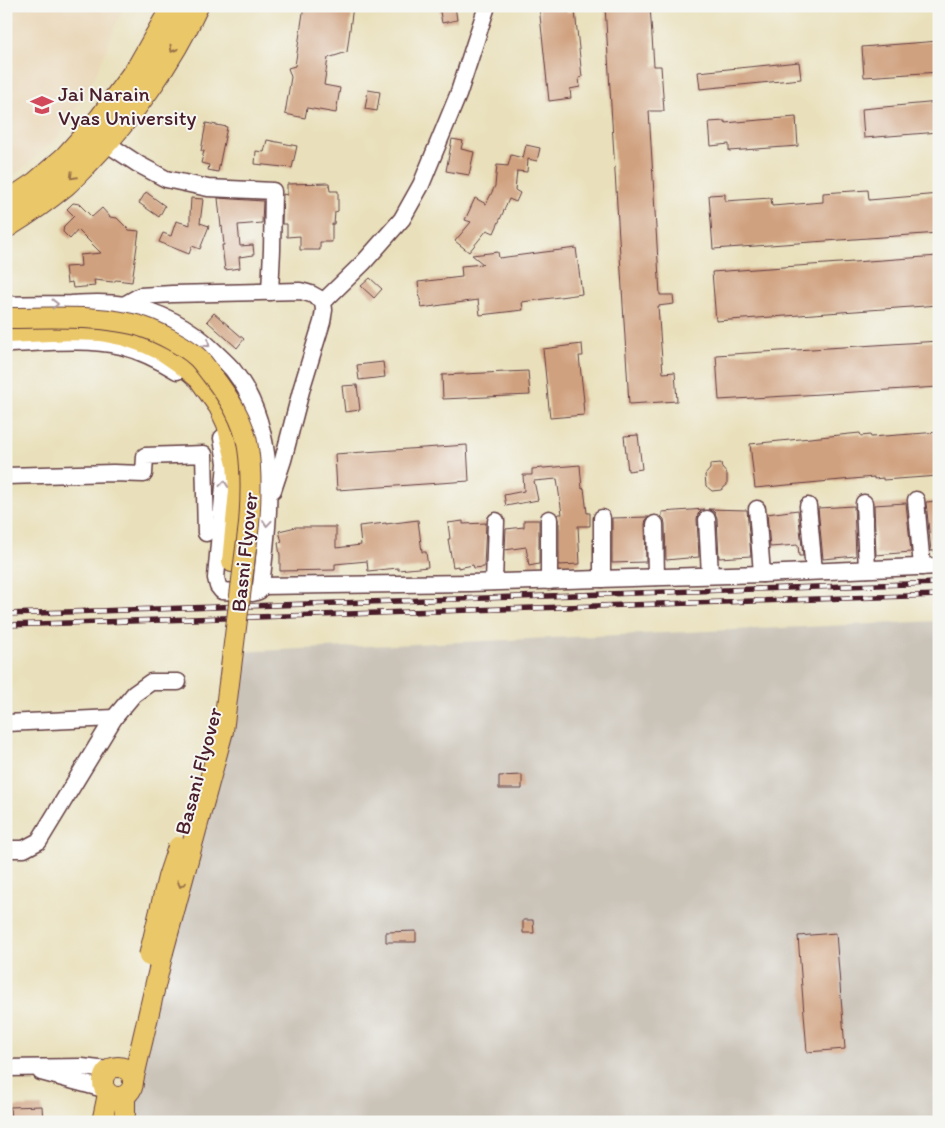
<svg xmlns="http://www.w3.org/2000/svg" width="945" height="1128" font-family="Itim,sans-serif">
	<rect width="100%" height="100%" fill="#f6f6f2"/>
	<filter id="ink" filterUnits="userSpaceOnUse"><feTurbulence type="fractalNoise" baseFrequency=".02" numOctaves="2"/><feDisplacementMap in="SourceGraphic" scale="10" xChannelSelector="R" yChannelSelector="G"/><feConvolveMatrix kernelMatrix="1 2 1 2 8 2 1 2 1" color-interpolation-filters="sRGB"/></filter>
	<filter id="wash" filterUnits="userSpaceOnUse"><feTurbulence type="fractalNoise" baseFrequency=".0096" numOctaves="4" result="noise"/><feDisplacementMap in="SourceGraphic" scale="20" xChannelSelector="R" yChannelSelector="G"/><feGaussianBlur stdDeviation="1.12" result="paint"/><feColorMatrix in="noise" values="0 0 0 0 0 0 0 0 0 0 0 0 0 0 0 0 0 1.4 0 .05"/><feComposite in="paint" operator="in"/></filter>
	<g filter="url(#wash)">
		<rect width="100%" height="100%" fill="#e9e0bb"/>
		<path fill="#ead8ba" d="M6 6H124L96 74 59 136 6 183Z"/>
		<path fill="#cac3b8" d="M939 621V1122H119L234 652Z"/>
		<g id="blocks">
			<g fill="#d0a17f">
				<path d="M304 6 330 10 331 6H353L347 52 328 58 324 85 340 88 336 113 307 108 305 118 285 114 291 77 288 68 295 66Z"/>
				<path d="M439 6H455L457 20 442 23Z"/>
				<path d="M539 6H567V12L575 11 582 77 579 78 580 87 570 89 571 98 549 101Z"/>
				<path d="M605 6H650L654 66H661L664 111H649L660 295H673L674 304 658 306 663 373 675 372 677 401 629 404Z"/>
				<path d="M939 41V72L864 77 862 47Z"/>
				<path d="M799 62 801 79 700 89 698 72Z"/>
				<path d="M368 90 380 92 377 111 365 109Z"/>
				<path d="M939 102V132L864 138 862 109Z"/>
				<path d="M796 117 798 146 729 151V144L711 146 709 122 725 121V123Z"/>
				<path d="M206 123 227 127 218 172 208 170 209 165 201 163 204 151H201Z"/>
				<path d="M452 139 463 141 461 149 474 152 469 175 446 171Z"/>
				<path d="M267 140 297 146 292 168 255 164 256 151 264 152Z"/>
				<path d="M526 145 540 148 537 161 528 159 527 172 517 171 515 190 520 193 516 202 509 199 494 233 487 230 469 252 455 241 471 222 465 220 475 198 486 204 495 186 497 165 508 166 511 155 523 158Z"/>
				<path d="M329 183 330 191H338V211L335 212 334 224H332V242H320V250H300V236L287 237V224H282L283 194 287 195V184Z"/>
				<path d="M868 190 869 200 939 194V233L713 249 709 195 725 194V201L771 198 772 206 823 202V193Z"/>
				<path d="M146 192 165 206 159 217 139 203Z"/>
				<path d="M191 198 203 199 200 223 209 226 200 249 192 246 189 254 159 242 163 233 171 236 176 221 190 225V215Z"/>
				<path d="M218 198 263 201 262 223 238 225 240 246 253 245 254 255 239 257 240 268 225 270 222 245H224L222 226 221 227Z"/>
				<path d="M73 203 79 204 92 217 102 208 110 217 117 218 129 230 139 231 132 282 116 280 113 282 94 280 95 286 73 288 72 282 67 283 65 267 81 266 80 255 101 253 78 230 70 239 63 232 64 226 74 216 67 209Z"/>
				<path d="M576 248 582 294 522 302 523 310 480 315 478 300 421 308 418 282 462 277 461 266 483 264 472 255 498 252 499 258Z"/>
				<path d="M939 256V305L716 321 712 272Z"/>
				<path d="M370 278 382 289 374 298 361 286Z"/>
				<path d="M214 313 244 339 237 348 207 321Z"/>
				<path d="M939 341V387L719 400 716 355Z"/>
				<path d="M582 344 583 356H579L584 401 583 402 584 415 550 418 543 349Z"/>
				<path d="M383 362 385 377 359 380 357 365Z"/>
				<path d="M528 371 530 395 443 399 442 375Z"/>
				<path d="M357 385 360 410 345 412 342 386Z"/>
				<path d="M939 432V476L883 480V478L874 479V477L755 488 750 444 860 433 861 436 870 435 871 437Z"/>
				<path d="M638 435 642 469 628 471 624 436Z"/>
				<path d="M467 445 469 481 337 490 335 454Z"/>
				<path d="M721 463 722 468 727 474V485L721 490 712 491 706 486 705 475 710 469V464Z"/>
				<path d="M580 465 582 489 584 488 587 513H590V526H578L580 564 559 565V519L558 514H562L557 479 534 481 538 500 506 506 504 495 524 491 523 475H532V469Z"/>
				<path d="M939 501V550L931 551 926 502Z"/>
				<path d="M906 503 911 552 876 555 874 505Z"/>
				<path d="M854 506 856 556 823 559 818 508Z"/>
				<path d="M705 509 701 511 698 514 697 519 699 557 666 560 665 524 664 519 661 516H662V512Z"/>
				<path d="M708 509 747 510 751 556 719 558 717 518 715 513 712 510Z"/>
				<path d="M798 510 803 556H799L798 545 770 547 767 514Z"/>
				<path d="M649 517 646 520 645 524 646 562 612 563V518Z"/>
				<path d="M418 520 422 552H426L428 567 398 570V568L368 571 367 561 335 564V570L280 571V555L278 543 282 542 279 531 296 527H336V548L361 545 359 526 386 523V524Z"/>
				<path d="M524 520H539V564L529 566 526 547 505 550 506 529 524 527Z"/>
				<path d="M463 521V524L486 523 484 567 474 568 473 565 458 568V566L453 567 448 539H450L448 523Z"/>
				<path d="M522 775V789H499V776Z"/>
				<path d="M523 920H533L534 933H523Z"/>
				<path d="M416 931V942H386V932Z"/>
				<path d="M836 933 845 1049 807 1052 798 936Z"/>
				<path d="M42 1106 43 1122H11L10 1107Z"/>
			</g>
		</g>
	</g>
	<g filter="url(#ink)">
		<use href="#blocks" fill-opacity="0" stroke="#623c41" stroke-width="1"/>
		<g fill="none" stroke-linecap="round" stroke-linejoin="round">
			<defs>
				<g id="minor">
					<path d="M106 143 138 164 166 179 208 188 273 191 272 250 270 292"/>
					<path d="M323 302 364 262 402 219 421 185 458 95 487 6"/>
					<path d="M6 305C28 304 49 304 71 304 89 303 107 302 124 305 159 311 189 326 214 351 220 357 227 363 233 370 281 432 269 513 261 586L259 591 253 593 222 591 218 586 216 578 226 463 222 438"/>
					<path d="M124 305 140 296 172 294 300 291C309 293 316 295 323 302L324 310 322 322 302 387 283 460 273 490"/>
					<path d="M6 344C42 343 86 338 121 346 141 351 159 360 177 371"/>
					<path d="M6 476 113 473 144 474 145 456 204 454 206 533"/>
					<path d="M916 500 922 567"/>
					<path d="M864 503 867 569"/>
					<path d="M808 506 814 571"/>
					<path d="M757 509 762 574"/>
					<path d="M602 518V579"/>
					<path d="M707 519 710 575"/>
					<path d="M655 524 656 577"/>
					<path d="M549 581V519"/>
					<path d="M494 582 496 521"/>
					<path d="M261 586 470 583 762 574 939 566"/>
					<path d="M6 723 114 718"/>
					<path d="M6 849H24L39 841 114 718 134 694 151 682H178"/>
					<path d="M6 1068 82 1067 108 1070"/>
					<path d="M41 1072 104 1089"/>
				</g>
				<g id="major">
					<path d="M6 333 72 330 101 331 126 336 146 343 163 351 179 362 199 379 219 407 227 424 237 464 239 491 232 562"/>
					<circle cx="118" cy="1082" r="15"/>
					<path d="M133 1081 163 952"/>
					<path d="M102 1122 108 1094"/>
					<path d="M123 1122 125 1113V1096"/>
				</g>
				<g id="highway">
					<path d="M6 204 36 184 66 158 101 119 140 66 174 6"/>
					<path d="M6 226C27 213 47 199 65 184 73 177 80 169 87 162 129 119 171 61 196 6"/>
				</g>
			</defs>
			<use href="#minor" stroke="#623c41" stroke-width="19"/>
			<use href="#major" stroke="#623c41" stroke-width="22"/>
			<use href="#highway" stroke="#623c41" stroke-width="26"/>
			<use href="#minor" stroke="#fff" stroke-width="16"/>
			<use href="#major" stroke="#eac769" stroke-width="20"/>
			<use href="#highway" stroke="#eac769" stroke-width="24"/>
			<defs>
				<g id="rail">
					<path d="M6 614 939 583"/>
					<path d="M6 625 939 595"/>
				</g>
			</defs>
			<use href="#rail" stroke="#4a1f2b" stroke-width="5.5"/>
			<use href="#rail" stroke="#f6f6f2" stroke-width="4" stroke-dasharray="11" stroke-linecap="butt"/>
			<defs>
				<g id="major-bridge">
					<path d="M6 318C41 318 75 316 109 320 120 322 132 323 143 327 158 332 185 346 196 356 202 361 206 368 211 374 228 396 244 420 248 448 252 474 251 498 249 524L223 731 163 952"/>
					<path d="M149 956 168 877 178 847"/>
				</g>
			</defs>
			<use href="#major-bridge" stroke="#623c41" stroke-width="22" stroke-linecap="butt"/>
			<use href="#major-bridge" stroke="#eac769" stroke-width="20"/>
		</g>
		<defs><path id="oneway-chevron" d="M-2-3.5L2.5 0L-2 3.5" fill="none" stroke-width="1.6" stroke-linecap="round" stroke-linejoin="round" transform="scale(1.25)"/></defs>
		<g stroke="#9a734a">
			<use href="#oneway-chevron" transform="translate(173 49) rotate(120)"/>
			<use href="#oneway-chevron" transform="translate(73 176) rotate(135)"/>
			<use href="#oneway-chevron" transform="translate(181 884) rotate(105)"/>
		</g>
		<g stroke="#ae9aa0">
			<use href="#oneway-chevron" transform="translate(55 304) rotate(-1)"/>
			<use href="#oneway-chevron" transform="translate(207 344) rotate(43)"/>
			<use href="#oneway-chevron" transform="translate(224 484) rotate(-85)"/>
			<use href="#oneway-chevron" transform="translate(267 523) rotate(95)"/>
		</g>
	</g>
	<defs>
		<symbol id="university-bare" viewBox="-9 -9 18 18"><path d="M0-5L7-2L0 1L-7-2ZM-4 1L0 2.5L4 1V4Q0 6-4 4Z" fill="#d1495b" stroke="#f6f6f2" stroke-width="2.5" paint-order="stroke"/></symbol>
	</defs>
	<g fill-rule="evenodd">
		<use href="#university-bare" x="26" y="89" width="32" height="32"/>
	</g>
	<g text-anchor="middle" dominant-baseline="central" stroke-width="4" stroke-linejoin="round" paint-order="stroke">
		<g font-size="21" fill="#4a1f2b" stroke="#f6f6f2" text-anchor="start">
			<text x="58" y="93">Jai Narain<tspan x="58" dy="24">Vyas University</tspan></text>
		</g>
		<g font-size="21" fill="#4a1f2b" stroke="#f6f6f2">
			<text transform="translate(244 552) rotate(-84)">Basni Flyover</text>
			<text transform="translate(198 771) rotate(-75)">Basani Flyover</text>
		</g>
	</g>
	<rect width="945" height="1128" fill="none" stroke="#f6f6f2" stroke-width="25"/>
</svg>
